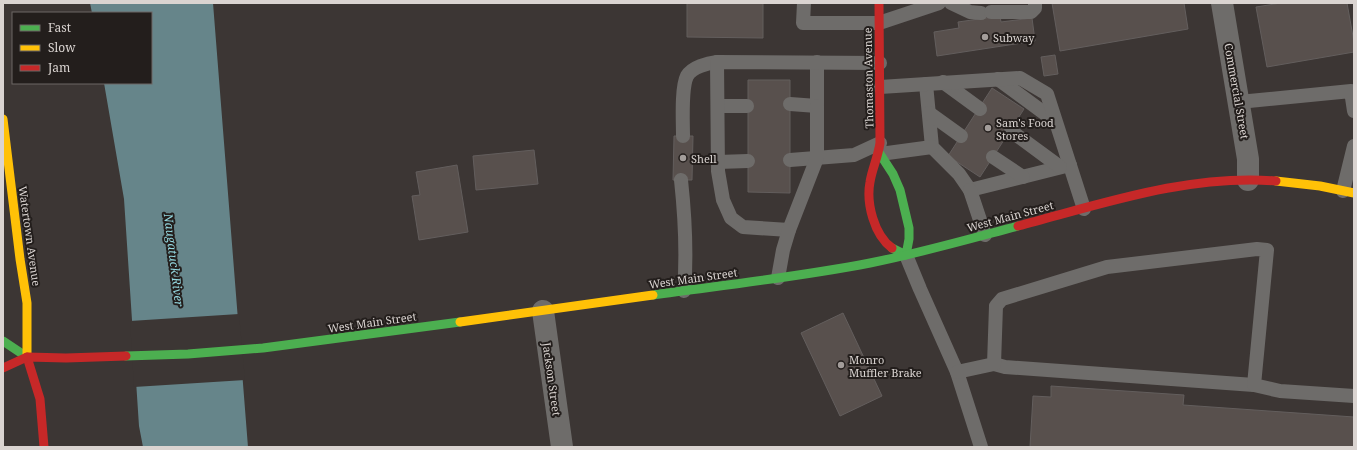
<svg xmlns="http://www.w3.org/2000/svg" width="1357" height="450" font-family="'Noto Serif',serif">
	<rect width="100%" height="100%" fill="#3c3634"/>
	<path fill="#66858a" d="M90 3H213L248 447H143L139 426 124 199 104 83H151V13H92Z"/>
	<path fill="#3c3634" d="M239 314 245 380 134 387 130 321Z"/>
	<g fill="#58504d" stroke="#635e5d">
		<path d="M687 3H763V38L687 37Z"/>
		<path d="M1052 3H1184L1188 29 1060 51Z"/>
		<path d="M1281 3H1347L1354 42V52L1267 67 1256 7Z"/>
		<path d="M1000 16 1001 22 1032 18 1035 41 937 56 934 32 959 28 958 22Z"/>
		<path d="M1055 55 1058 74 1044 76 1041 57Z"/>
		<path d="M748 80H790V193L748 192Z"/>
		<path d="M992 88 1024 109 980 177 948 156Z"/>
		<path d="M674 136H693L692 180H673Z"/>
		<path d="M534 150 538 184 476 190 473 156Z"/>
		<path d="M457 165 468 232 419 240 412 196 420 195 416 172Z"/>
		<path d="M843 313 882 396 840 416 801 333Z"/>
		<path d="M1051 386 1184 395 1183 405 1354 417V447H1030L1033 396 1051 397Z"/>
	</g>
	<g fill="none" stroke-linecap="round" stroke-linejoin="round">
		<g stroke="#6e6c6a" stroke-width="14">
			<path d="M804 3 803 23H879L939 3"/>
			<path d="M951 3 970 12 981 13"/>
			<path d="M991 12H1031L1035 8V3"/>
			<path d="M998 79 1055 121"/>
			<path d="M943 82 980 109"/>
			<path d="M926 84 932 147 959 174 970 190 1070 165"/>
			<path d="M880 87 1020 78 1047 94 1084 209"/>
			<path d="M1239 102 1351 91 1354 111"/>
			<path d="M790 104 817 106V62"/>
			<path d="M719 106H747"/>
			<path d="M929 113 961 136"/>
			<path d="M1011 131 1060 167"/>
			<path d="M683 136C683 122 681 88 687 76 692 67 708 63 717 62"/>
			<path d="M880 154 932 147"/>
			<path d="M993 157 1023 177"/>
			<path d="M790 160 854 155 880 143"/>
			<path d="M718 162 748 161"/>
			<path d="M681 180C685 217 687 254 684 291"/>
			<path d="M970 190 985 235"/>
			<path d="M1343 191 1354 146"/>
			<path d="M789 230 743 227 731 218 723 200 718 171 717 62 880 63"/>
			<path d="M906 255 920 289 957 372 981 447"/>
			<path d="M778 278 783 250 789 230 817 158V106"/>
			<path d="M994 364 1005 367 1254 385"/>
			<path d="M957 372 994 364 996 306 1002 299 1107 267 1257 249 1267 250 1254 385 1280 391 1354 396"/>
		</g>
		<g stroke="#6e6c6a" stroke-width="22">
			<path d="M1222 3 1248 159V180"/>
			<path d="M543 311 562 447"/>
		</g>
		<g stroke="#4caf50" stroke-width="9">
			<path d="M880 154 893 174 900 190 909 228V239L906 255 892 248"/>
			<path d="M653 295C725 285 798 277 870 263 920 253 969 239 1018 226"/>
			<path d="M3 341 27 357"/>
			<path d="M126 356 188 354 263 348 460 322"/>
		</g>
		<g stroke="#ffc107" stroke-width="9">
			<path d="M3 119 20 259 27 303V357"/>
			<path d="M1276 181 1320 186 1354 193"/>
			<path d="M460 322 653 295"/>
		</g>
		<g stroke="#c62828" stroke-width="9">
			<path d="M879 3 880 143C878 157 872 169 870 182 866 203 874 235 892 248"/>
			<path d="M1018 226C1102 204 1188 174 1276 181"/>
			<path d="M27 357 40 399 44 447"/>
			<path d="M3 368 27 357 66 358 126 356"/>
		</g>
	</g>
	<g fill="#a39d9a" stroke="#231e1c" stroke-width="1.5">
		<circle cx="985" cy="37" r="4"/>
		<circle cx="988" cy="128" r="4"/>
		<circle cx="683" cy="158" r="4"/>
		<circle cx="841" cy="365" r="4"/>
	</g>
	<g text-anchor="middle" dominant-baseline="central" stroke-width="4" stroke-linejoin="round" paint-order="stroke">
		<g font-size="11" fill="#dad4d1" stroke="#231e1c" text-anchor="start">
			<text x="993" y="37">Subway</text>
			<text x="996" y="122">Sam's Food<tspan x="996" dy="13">Stores</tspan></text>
			<text x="691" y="158">Shell</text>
			<text x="849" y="359">Monro<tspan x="849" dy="13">Muffler Brake</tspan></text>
		</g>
		<g font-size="11" fill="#dad4d1" stroke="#231e1c">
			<text transform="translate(868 78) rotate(-91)">Thomaston Avenue</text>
			<text transform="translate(1237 91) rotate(80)">Commercial Street</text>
			<text transform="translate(1010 216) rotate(-15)">West Main Street</text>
			<text transform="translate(30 236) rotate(82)">Watertown Avenue</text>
			<text transform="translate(693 278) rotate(-8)">West Main Street</text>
			<text transform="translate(372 322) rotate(-8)">West Main Street</text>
			<text transform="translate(552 379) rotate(82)">Jackson Street</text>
		</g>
		<g font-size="12" font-style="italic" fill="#93d8e0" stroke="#231e1c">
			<text transform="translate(174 260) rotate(83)">Naugatuck River</text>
		</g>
	</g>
	<rect width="1357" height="450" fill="none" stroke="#dad4d1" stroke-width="8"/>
	<rect x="12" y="12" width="140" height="72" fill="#231e1c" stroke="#6c6764"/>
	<rect x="20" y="25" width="20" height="6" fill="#4caf50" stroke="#6c6764"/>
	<text x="48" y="32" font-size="12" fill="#dad4d1">Fast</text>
	<rect x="20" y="45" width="20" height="6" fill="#ffc107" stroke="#6c6764"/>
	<text x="48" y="52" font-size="12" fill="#dad4d1">Slow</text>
	<rect x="20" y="65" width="20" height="6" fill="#c62828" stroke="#6c6764"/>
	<text x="48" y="72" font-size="12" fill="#dad4d1">Jam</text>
</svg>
